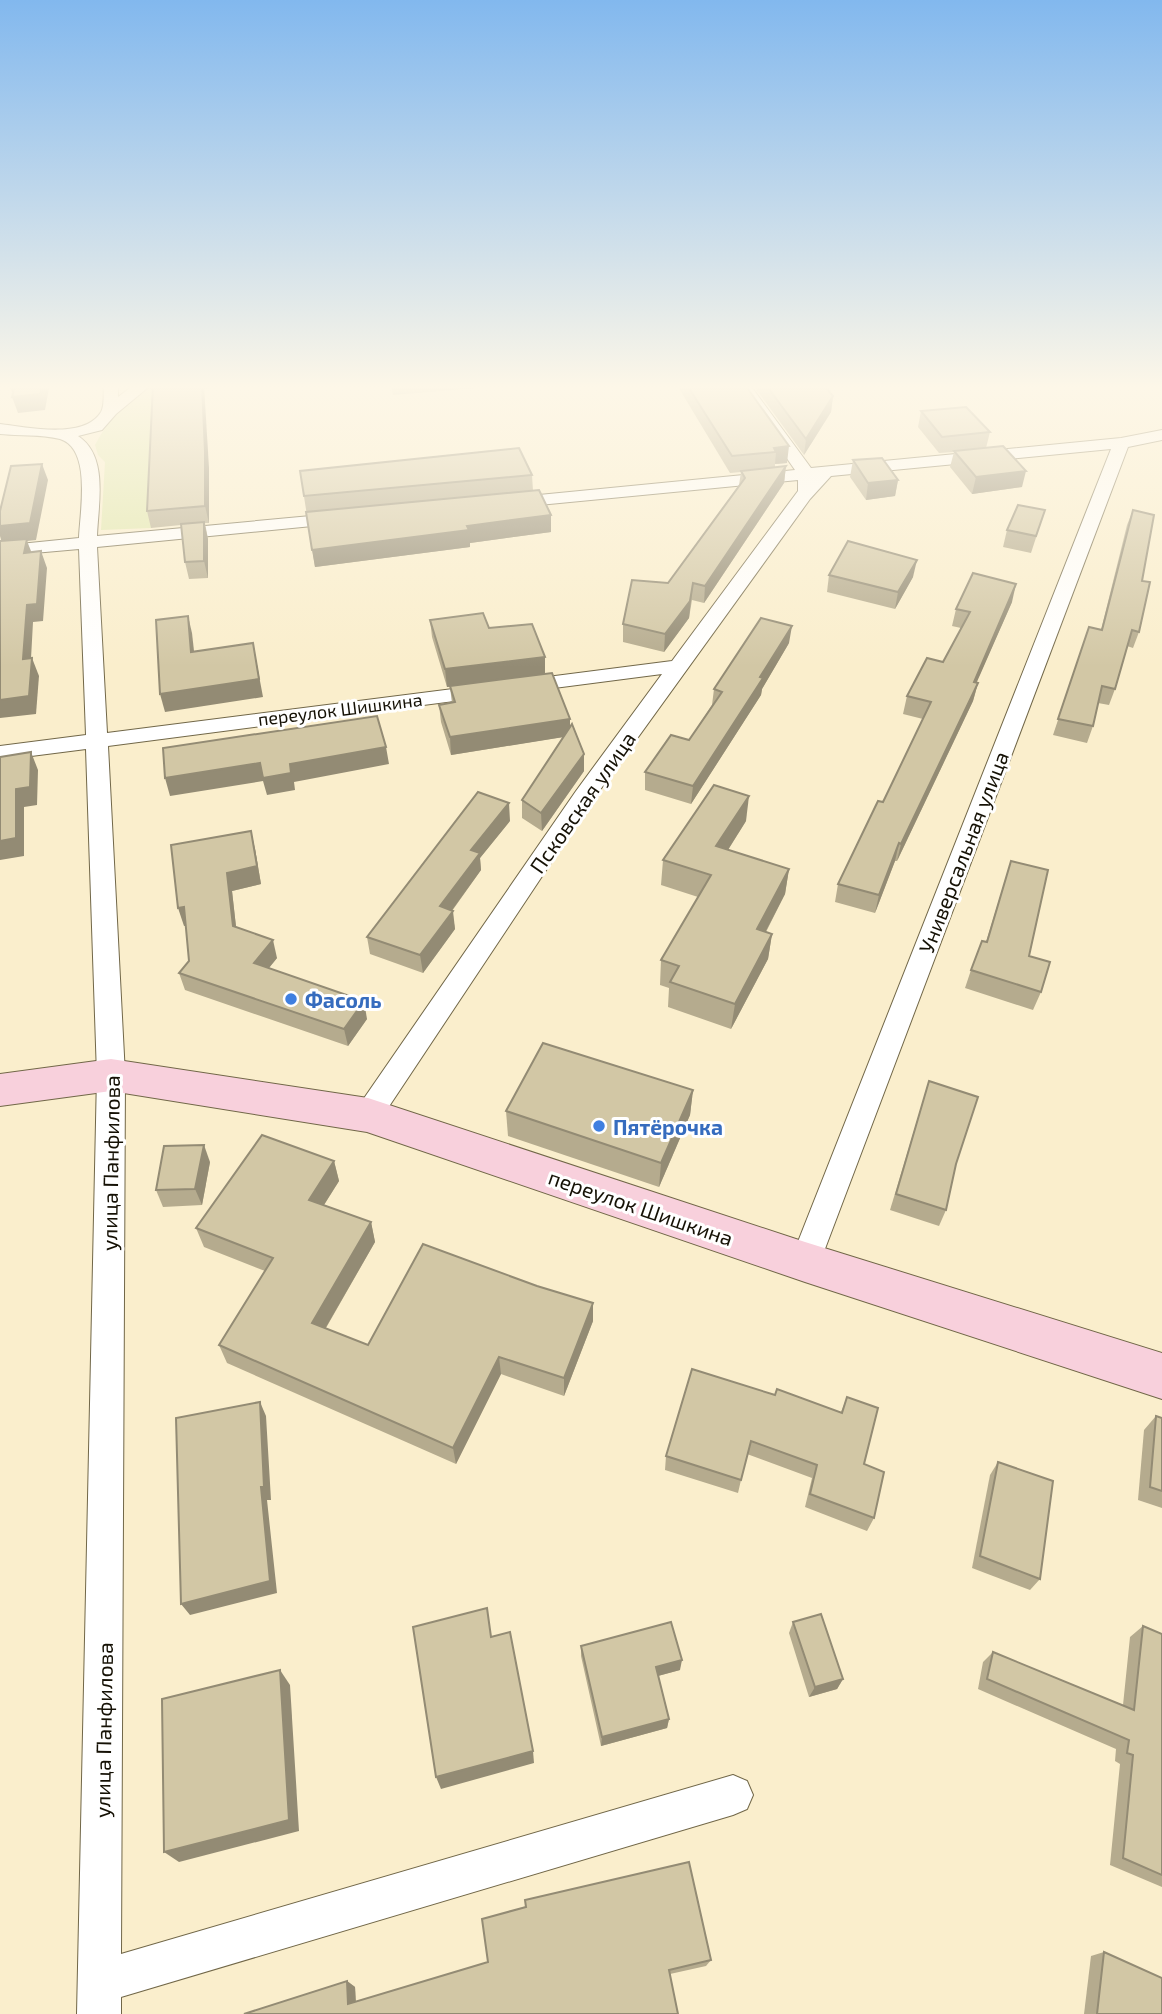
<svg xmlns="http://www.w3.org/2000/svg" width="1162" height="2014" font-family="'Exo 2',sans-serif">
	<rect width="100%" height="100%" fill="#faeecc"/>
	<path fill="#dfe6aa" d="M162 385H250L157 394 151 528 101 530 105 462 98 455 95 445C109 420 130 388 162 385Z"/>
	<g fill="none" stroke-linecap="round" stroke-linejoin="round">
		<defs>
			<path id="minor" d="M104 385H118V397L134 385H151L116 414 102 430 78 436C109 456 98 505 97 536L343 513 352 518 343 523 97 547 107 733 672 661 798 491V480L507 508 498 503 507 498 795 470 736 385H750L811 468 1121 438 1162 430V440L1128 447 820 1262 816 1272 805 1276 794 1272 790 1262 1111 449 831 476 810 499 592 801 378 1123 368 1126 358 1123 354 1115 358 1107 576 791 662 674 108 746 125 1075 121 1954 733 1775 747 1781 753 1795 747 1809 733 1815 121 1997V2014H77L97 1075 86 749 0 760V746L86 735 79 549 0 556V546L79 538C80 511 92 449 60 439 41 434 19 436 0 434V424C27 427 84 440 101 412 105 405 103 393 104 385Z"/>
			<path id="secondary" d="M111 1059 368 1098 805 1242 1162 1353V1399L805 1282 367 1132 111 1091 0 1106V1074Z"/>
		</defs>
		<use href="#minor" stroke="#716748" stroke-width="2"/>
		<use href="#secondary" stroke="#716748" stroke-width="2"/>
		<use href="#minor" fill="#fff" fill-rule="evenodd"/>
		<use href="#secondary" fill="#f8d0dc" fill-rule="evenodd"/>
	</g>
	<g fill="#b5ab8e">
		<path d="M391 385H489V387L393 395Z"/>
		<path d="M677 385H745L787 463 775 464V468L786 466 784 483 704 603 692 600 689 618 664 652 623 642V624L668 583 739 485 741 472 730 473Z"/>
		<path d="M753 385H824L833 396 831 412 804 455Z"/>
		<path d="M921 411 990 432 986 448 1022 487 972 494 950 467 954 452 939 453 918 427Z"/>
		<path d="M853 460 898 480 895 496 866 500 850 477Z"/>
		<path d="M209 468V523H205L208 539V578L189 579 185 562 181 525 151 528 147 511Z"/>
		<path d="M300 471 532 475 533 491 551 532 470 543V547L315 567Z"/>
		<path d="M1045 510 1031 553 1003 547 1007 530Z"/>
		<path d="M1133 510 1142 581 1139 632 1133 648 1127 646 1115 689 1109 705 1098 703 1093 726 1087 743 1053 735 1089 627 1101 630 1127 525Z"/>
		<path d="M829 575 913 577 895 609 827 592Z"/>
		<path d="M1012 602 976 683H978L973 701 897 861H895L875 913 835 902 838 884 883 802 923 719 903 714 907 696 943 662 961 628 952 626 956 609Z"/>
		<path d="M430 620 489 628 545 674 570 719V727L584 771 542 831 522 818V800L563 737 451 755 441 722 439 705 452 703 450 687H447L432 637Z"/>
		<path d="M789 643 762 689 761 695 691 804 645 790V772L689 740 712 705 714 689Z"/>
		<path d="M510 821 480 858 481 870 452 911 455 929 423 973 370 954 367 937Z"/>
		<path d="M746 821 728 850 789 869 785 894 766 932 772 934 768 959 731 1029 668 1007 669 988 660 985 661 960 698 897 661 885 663 860Z"/>
		<path d="M255 849 261 884 232 891 236 927 277 958 269 968 367 1019 348 1046 185 990 179 973 189 961 186 926H184Z"/>
		<path d="M1011 861 1029 956 1041 992 1033 1010 965 988 971 970 986 942Z"/>
		<path d="M929 1081 946 1210 939 1226 890 1210Z"/>
		<path d="M693 1090 690 1115 659 1187 508 1136 506 1111Z"/>
		<path d="M334 1161 339 1181 324 1205 371 1222 375 1242 326 1328 368 1345 537 1286 593 1303V1321L564 1396 501 1374 456 1464 227 1363 219 1345 265 1271 204 1247 196 1228Z"/>
		<path d="M210 1162 202 1205 163 1207 156 1190Z"/>
		<path d="M775 1395 841 1412 847 1397 864 1464 874 1518 867 1531 805 1507 812 1478 747 1454 738 1493 665 1470 666 1456Z"/>
		<path d="M1156 1416 1162 1418V1508L1138 1500 1144 1430Z"/>
		<path d="M998 1462 1040 1579 1030 1590 972 1568 990 1475Z"/>
		<path d="M793 1622 843 1679 837 1689 809 1697 789 1633Z"/>
		<path d="M1143 1626 1162 1634V1887L1110 1865 1120 1764 1115 1761 1116 1749 978 1689 983 1662 993 1652 1123 1705 1130 1637Z"/>
		<path d="M581 1646 680 1670 658 1676 669 1719 667 1728 601 1746 581 1656Z"/>
		<path d="M1104 1952 1162 2014H1084L1091 1956Z"/>
		<path d="M711 1960 706 1966 670 1974 244 2014 347 1981 355 1987 356 2002Z"/>
	</g>
	<g fill="#938b74">
		<path d="M9 385H19L21 391 12 392Z"/>
		<path d="M42 385H56L55 388H49L45 410 18 413 12 397Z"/>
		<path d="M202 385H204L209 468V523L205 506Z"/>
		<path d="M833 396 831 412 804 455 806 439Z"/>
		<path d="M789 446 787 463 775 464 776 452 774 448Z"/>
		<path d="M42 464 48 480 36 540 27 541 33 556 30 570 2 543 0 536V526Z"/>
		<path d="M786 466 784 483 704 603 705 586Z"/>
		<path d="M1026 471 1022 487 972 494 976 477Z"/>
		<path d="M898 480 895 496 866 500 868 483Z"/>
		<path d="M551 515V532L470 543V547L315 567 312 550 467 526Z"/>
		<path d="M204 522 208 539V578L204 561Z"/>
		<path d="M41 551 47 568 43 621 33 622 30 677 23 659 27 605Z"/>
		<path d="M917 560 913 577 895 609 898 592Z"/>
		<path d="M693 583 689 618 664 652 665 634Z"/>
		<path d="M1016 584 1012 602 969 700 974 682Z"/>
		<path d="M188 616 192 633 196 669 191 652Z"/>
		<path d="M792 626 789 643 762 689 761 695 691 804 693 786Z"/>
		<path d="M253 643 263 697 165 712 160 694Z"/>
		<path d="M545 657V674L447 687 445 669Z"/>
		<path d="M32 658 39 676 36 714 0 718V700Z"/>
		<path d="M978 683 973 701 897 861 901 844Z"/>
		<path d="M570 719V736L451 755 450 737Z"/>
		<path d="M386 747 389 764 294 782 295 790 267 795 263 781 170 796 165 778 260 763 290 764Z"/>
		<path d="M31 752 38 770 37 805 24 807V856L0 860V841L16 789Z"/>
		<path d="M584 754V771L542 831 541 813Z"/>
		<path d="M749 796 746 821 714 872 716 846Z"/>
		<path d="M509 803 510 821 480 858 481 870 442 924 440 906 471 850Z"/>
		<path d="M251 831 255 849 261 884 232 891 238 944 233 926 227 873Z"/>
		<path d="M899 843 895 861 875 913 879 895Z"/>
		<path d="M789 869 785 894 754 954 757 929Z"/>
		<path d="M184 907 190 925 184 926 178 908Z"/>
		<path d="M453 911 455 929 423 973 420 955Z"/>
		<path d="M772 934 768 959 731 1029 735 1004Z"/>
		<path d="M273 940 277 958 259 980 254 963Z"/>
		<path d="M364 1001 367 1019 348 1046 344 1029Z"/>
		<path d="M693 1090 690 1115 659 1187 661 1163Z"/>
		<path d="M204 1145 210 1162 202 1205 195 1189Z"/>
		<path d="M334 1161 339 1181 315 1219 309 1200Z"/>
		<path d="M371 1222 375 1242 318 1341 312 1323Z"/>
		<path d="M593 1303V1321L564 1396V1378Z"/>
		<path d="M499 1357 501 1374 456 1464 453 1448Z"/>
		<path d="M260 1402 266 1416 271 1500H267L277 1593 190 1615 181 1604 261 1487Z"/>
		<path d="M682 1660 680 1670 654 1677 656 1667Z"/>
		<path d="M280 1670 290 1685 299 1831 179 1862 164 1852Z"/>
		<path d="M843 1679 837 1689 809 1697 815 1687Z"/>
		<path d="M669 1719 667 1728 601 1746 602 1737Z"/>
		<path d="M533 1751 534 1763 441 1789 436 1777Z"/>
		<path d="M347 1981 355 1987 356 2008 348 2004Z"/>
	</g>
	<g fill="#d2c7a5" stroke="#938b74" stroke-width="2">
		<path d="M15 385H42L40 394 12 397Z"/>
		<path d="M153 385H202L205 452V506L147 511Z"/>
		<path d="M687 385H745L789 446 774 448 776 452 732 456Z"/>
		<path d="M766 385H824L833 396 806 439Z"/>
		<path d="M966 407 990 432 942 437 921 411Z"/>
		<path d="M1003 446 1026 471 976 477 954 451Z"/>
		<path d="M519 448 532 475 304 496 300 471Z"/>
		<path d="M882 458 898 480 868 483 853 460Z"/>
		<path d="M42 464 30 523 0 526V511L11 466Z"/>
		<path d="M786 466 705 586 693 583 690 601 665 634 623 624 632 580 668 583 745 478 741 471Z"/>
		<path d="M539 490 551 515 467 526 469 530 312 550 306 512Z"/>
		<path d="M1018 505 1045 510 1036 536 1007 530Z"/>
		<path d="M1133 510 1154 515 1142 581 1150 582 1139 632 1132 630 1115 689 1102 686 1093 726 1058 719 1089 627 1102 630Z"/>
		<path d="M204 522V561L185 562 181 524Z"/>
		<path d="M27 539 24 553 41 551 37 604 27 605 23 659 32 658 29 696 0 700V541Z"/>
		<path d="M848 541 917 560 898 592 829 575Z"/>
		<path d="M973 573 1016 584 974 682 978 683 901 844 899 843 879 895 838 884 878 801 883 802 931 702 907 696 927 658 943 662 970 612 956 609Z"/>
		<path d="M483 613 489 628 532 624 545 657 445 669 430 620Z"/>
		<path d="M188 616 191 652 253 643 259 679 160 694 156 620Z"/>
		<path d="M761 618 792 626 760 677 763 678 693 786 645 772 671 735 689 740 722 692 714 689Z"/>
		<path d="M552 673 570 719 450 737 439 705 455 702 450 686Z"/>
		<path d="M377 716 386 747 290 764 291 773 263 778 260 763 165 778 163 748Z"/>
		<path d="M572 724 584 754 541 813 522 800Z"/>
		<path d="M31 752 30 787 16 789V838L0 841V757Z"/>
		<path d="M714 785 749 796 716 846 789 869 757 929 772 934 735 1004 670 982 679 966 661 960 711 875 663 860Z"/>
		<path d="M478 792 509 803 471 850 480 853 440 906 453 911 420 955 367 937Z"/>
		<path d="M251 831 257 866 227 873 233 926 273 940 254 963 364 1001 344 1029 179 973 189 961 184 907 178 908 171 845Z"/>
		<path d="M1011 861 1048 870 1029 956 1050 962 1041 992 971 970 982 941 987 942Z"/>
		<path d="M543 1043 693 1090 661 1163 506 1111Z"/>
		<path d="M929 1081 978 1097 956 1164 946 1210 896 1194Z"/>
		<path d="M262 1135 334 1161 309 1200 371 1222 312 1323 368 1345 423 1244 537 1286 593 1303 564 1378 499 1357 453 1448 219 1345 273 1258 196 1228Z"/>
		<path d="M204 1145 195 1189 156 1190 164 1146Z"/>
		<path d="M692 1369 775 1395 777 1389 842 1413 847 1397 878 1408 864 1464 884 1472 874 1518 810 1494 817 1465 751 1441 741 1480 666 1456Z"/>
		<path d="M260 1402 264 1487H261L270 1581 181 1604 176 1418Z"/>
		<path d="M1156 1416 1162 1418V1491L1150 1487Z"/>
		<path d="M998 1462 1053 1481 1040 1579 980 1556Z"/>
		<path d="M487 1608 491 1637 510 1632 533 1751 436 1777 413 1627Z"/>
		<path d="M821 1614 843 1679 815 1687 793 1622Z"/>
		<path d="M671 1622 682 1660 656 1667 669 1719 602 1737 581 1646Z"/>
		<path d="M1143 1626 1162 1634V1875L1123 1858 1133 1755 1127 1753 1129 1740 987 1679 993 1652 1134 1710Z"/>
		<path d="M280 1670 289 1820 164 1852 162 1699Z"/>
		<path d="M689 1862 711 1960 669 1970 678 2014H244L347 1981 348 2004 488 1962 482 1919 526 1907 525 1900Z"/>
		<path d="M1104 1952 1162 1978V2014H1097Z"/>
	</g>
	<linearGradient id="sky" x2="0" y2="1"><stop stop-color="#82b8ee"/><stop offset="0.58" stop-color="#fdf7e8"/><stop offset="1" stop-color="#fdf7e8" stop-opacity="0"/></linearGradient>
	<rect width="1162" height="667" fill="url(#sky)"/>
	<g fill="#3f7fe0" stroke="#fff" stroke-width="2.5">
		<circle cx="291" cy="999" r="7"/>
		<circle cx="599" cy="1126" r="7"/>
	</g>
	<g text-anchor="middle" dominant-baseline="central" stroke-width="6" stroke-linejoin="round" paint-order="stroke">
		<g font-size="18" fill="#151105" stroke="#fff">
			<text transform="translate(340 709) rotate(-7)">переулок Шишкина</text>
		</g>
		<g font-size="21" fill="#151105" stroke="#fff">
			<text transform="translate(582 802) rotate(-55)">Псковская улица</text>
			<text transform="translate(963 852) rotate(-69)">Универсальная улица</text>
			<text transform="translate(110 1163) rotate(-89)">улица Панфилова</text>
			<text transform="translate(641 1207) rotate(19)">переулок Шишкина</text>
			<text transform="translate(103 1730) rotate(-89)">улица Панфилова</text>
		</g>
		<g font-size="21" font-weight="bold" fill="#366cbe" stroke="#fff" text-anchor="start">
			<text x="305" y="999">Фасоль</text>
			<text x="613" y="1126">Пятёрочка</text>
		</g>
	</g>
</svg>
